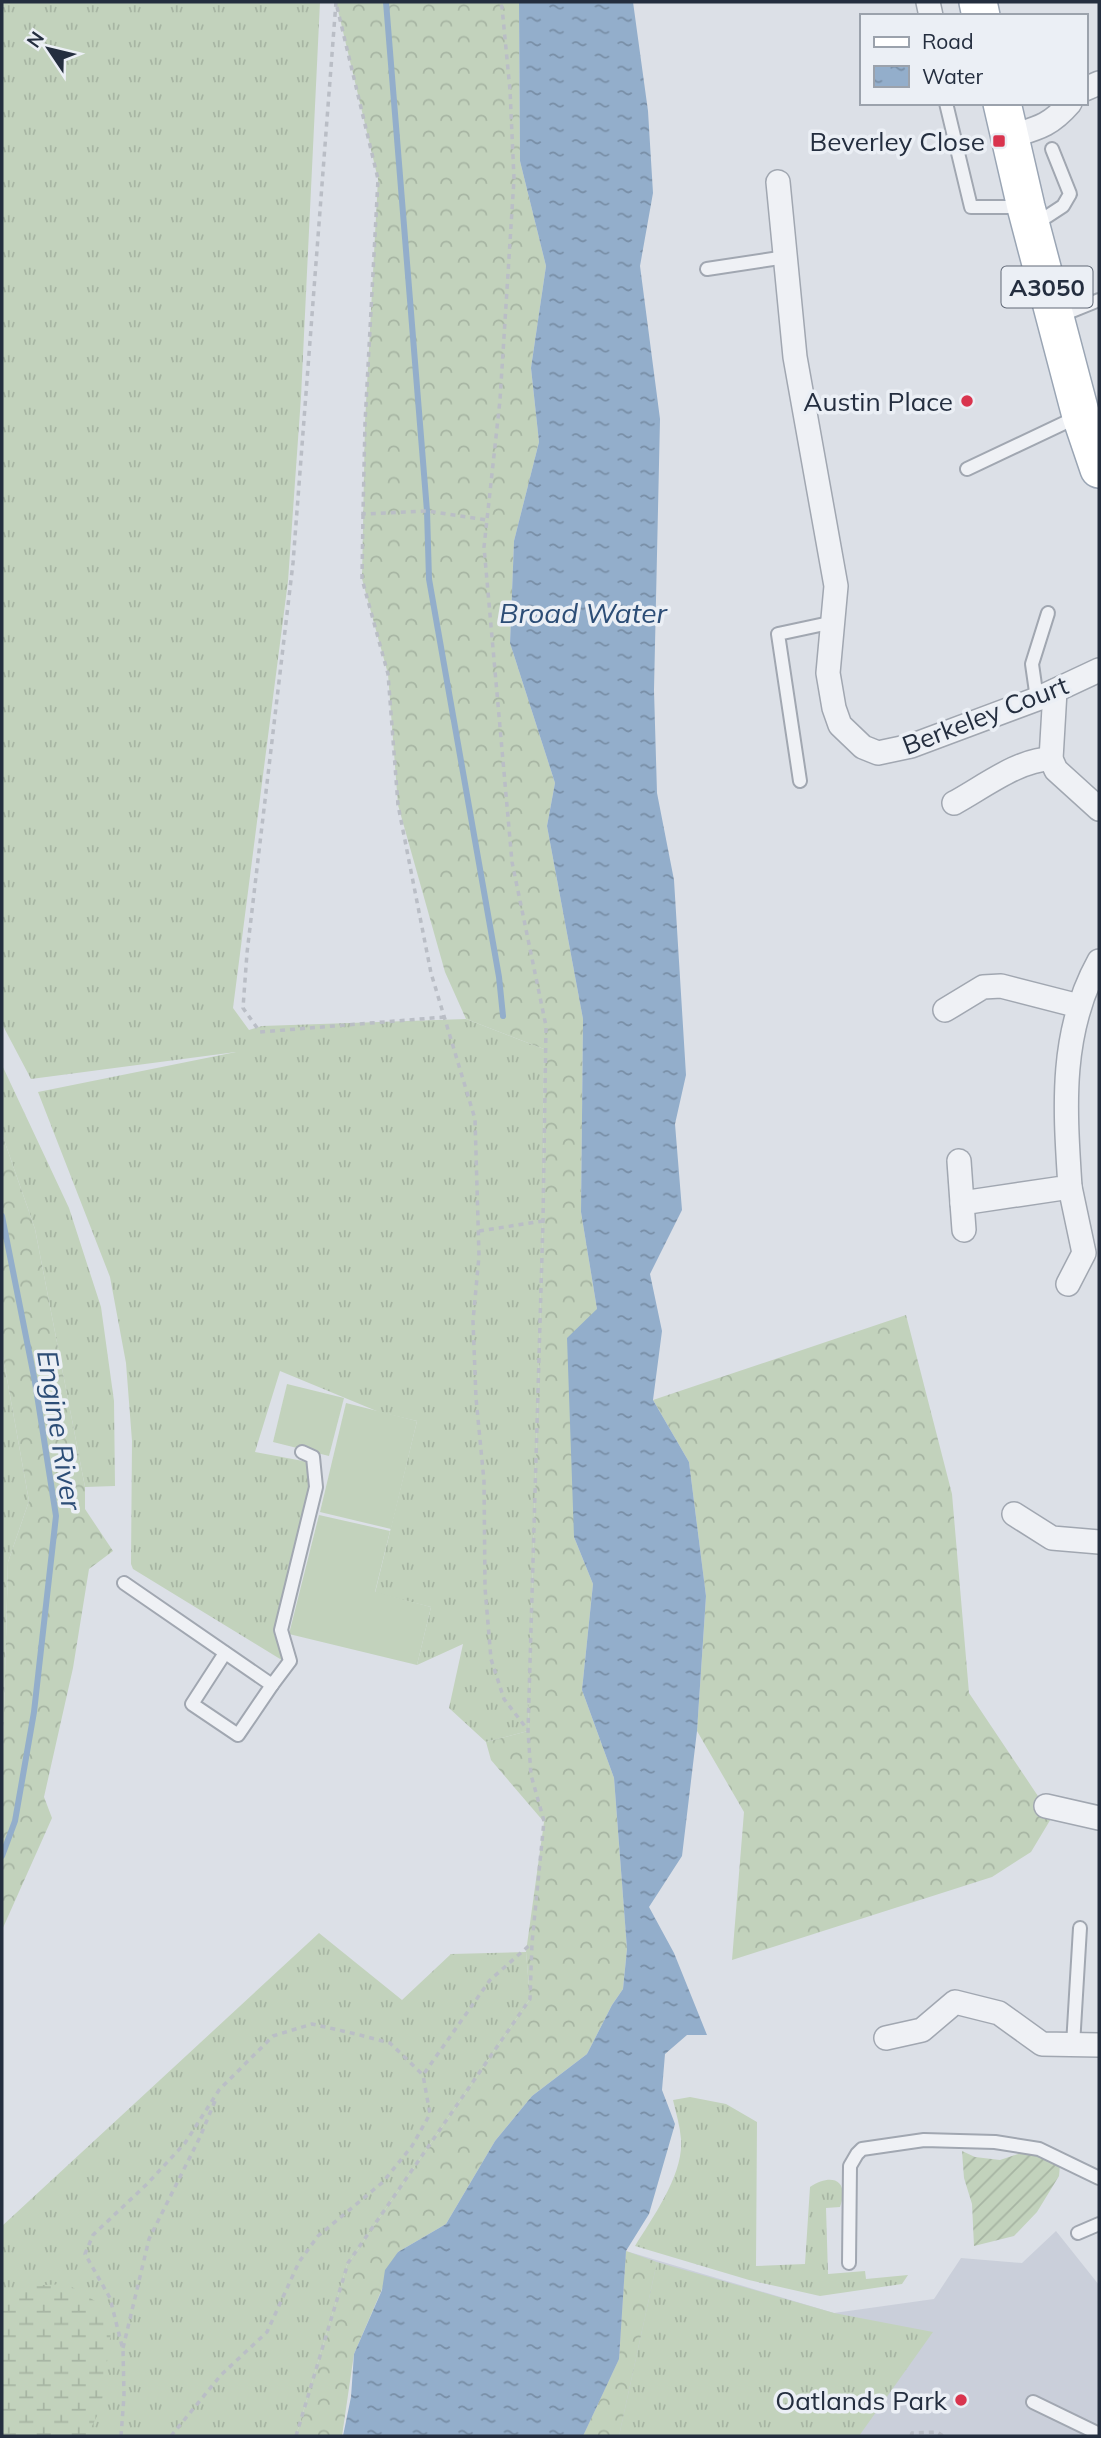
<svg xmlns="http://www.w3.org/2000/svg" width="1101" height="2438" font-family="Mulish,sans-serif">
	<defs>
		<pattern id="grass-tufts" width="24" height="20" patternUnits="userSpaceOnUse" patternTransform="scale(1.75)"><rect width="24" height="20" fill="#c2d2bc"/><path d="M3 7l-1-3M5 7V3M7 7l1-3M15 17l-1-3M17 17v-4M19 17l1-3" fill="none" stroke="#a7b5a3"/></pattern>
		<pattern id="forest-crowns" width="20" height="18" patternUnits="userSpaceOnUse" patternTransform="scale(1.75)"><rect width="20" height="18" fill="#c2d2bc"/><path d="M2 6a3 3 0 1 1 6 0M12 15a3 3 0 1 1 6 0" fill="none" stroke="#a7b5a3"/></pattern>
		<pattern id="wetland-marsh" width="20" height="14" patternUnits="userSpaceOnUse" patternTransform="scale(1.75)"><rect width="20" height="14" fill="#c2d2bc"/><path d="M1 5h8M5 5V1M11 12h8M15 12V8" fill="none" stroke="#a7b5a3"/></pattern>
		<pattern id="garden-furrows" width="10" height="10" patternUnits="userSpaceOnUse" patternTransform="scale(1.75)"><rect width="10" height="10" fill="#c2d2bc"/><path d="M-1 1l2-2M0 10L10 0M9 11l2-2" fill="none" stroke="#a7b5a3"/></pattern>
		<pattern id="water-ripples" width="26" height="14" patternUnits="userSpaceOnUse" patternTransform="scale(1.75)"><rect width="26" height="14" fill="#93aecb"/><path d="M2 4q2-2 4 0t4 0M15 11q2-2 4 0t4 0" fill="none" stroke="#788ea6"/></pattern>
	</defs>
	<rect width="100%" height="100%" fill="#dce0e7"/>
	<path fill="#cacfda" d="M1056 2231 1099 2285V2436H583L626 2251 834 2313 934 2299 961 2258 1022 2263Z"/>
	<g fill="url(#grass-tufts)">
		<path d="M2 2H320L301 397 288 581 233 1008 249 1030 262 1026 466 1019 544 1049 543 1221 528 1731 486 1742 449 1708 463 1644 417 1665 431 1607 375 1593 417 1421 379 1412 280 1371 255 1452 319 1464 274 1634 285 1662 133 1569 131 1564 132 1441 126 1363 110 1277 38 1092 236 1052 31 1079 2 1024Z"/>
		<path d="M2 1065 69 1208 101 1307 114 1401 115 1486 85 1487 35 1229 2 1134Z"/>
		<path d="M2 1351 29 1501 8 1562 2 1788Z"/>
		<path d="M319 1933 402 2000 451 1954 526 1952 530 1999 347 2265 296 2436H2V2226Z"/>
		<path d="M690 2097 726 2104 757 2122 756 2266 805 2264 810 2187C831 2173 850 2179 840 2207L826 2208 828 2274 865 2271 866 2279 908 2275 902 2284 820 2296 749 2280 635 2246C653 2217 684 2174 681 2139 680 2126 676 2113 673 2100Z"/>
		<path d="M657 2262 834 2313 933 2332 859 2436H619Z"/>
	</g>
	<g fill="url(#forest-crowns)">
		<path d="M336 2H519L520 161 546 266 531 368 539 442 514 541 510 643 555 783 547 826 583 1019 581 1212 597 1309 574 1537 593 1584 582 1690 614 1778 627 1949 623 1989 612 2005 587 2054 532 2096 495 2141 446 2224 398 2252 354 2354 342 2436H296L347 2265 530 1999 526 1952 544 1822 491 1760 486 1742 528 1731 543 1221 544 1049 466 1019 445 972 398 805 388 674 362 579 365 423 378 179Z"/>
		<path d="M2 1134 35 1229 85 1487V1509L113 1551 89 1569 73 1668 44 1797 52 1818 2 1930V1788L8 1562 29 1501 2 1351Z"/>
		<path d="M906 1315 952 1494 969 1693 1052 1817 1031 1852 992 1877 732 1960 744 1812 697 1731 706 1596 689 1462 653 1400Z"/>
		<path d="M626 2251 657 2262 619 2436H583L619 2359Z"/>
	</g>
	<path fill="url(#wetland-marsh)" d="M67 2284 100 2304 111 2331 101 2408 87 2436H2V2305L20 2286Z"/>
	<path fill="url(#garden-furrows)" d="M962 2151 975 2157 1000 2160 1021 2153 1051 2158 1060 2165 1059 2176 1037 2212 1014 2236 974 2246 972 2204 964 2178Z"/>
	<g fill="#c2d2bc">
		<path d="M287 1384 344 1398 329 1456 273 1442Z"/>
		<path d="M346 1403 417 1421 391 1529 320 1512Z"/>
		<path d="M319 1515 390 1531 375 1592 431 1607 417 1665 289 1634Z"/>
	</g>
	<path fill="url(#water-ripples)" d="M519 2H633L648 111 653 193 640 266 660 419 654 690 657 793 674 880 686 1075 675 1124 682 1210 650 1274 662 1331 653 1400 689 1462 706 1596 697 1731 682 1856 649 1907 674 1953 707 2035H687L665 2054 662 2090 675 2124 649 2214 626 2251 619 2359 583 2436H343L351 2397 354 2354 382 2290 385 2270 398 2252 446 2224 495 2141 532 2096 587 2054 612 2005 623 1989 627 1949 614 1778 582 1690 593 1584 574 1537 567 1338 597 1309 581 1212 583 1019 547 826 555 783 510 643 514 541 539 442 531 368 546 266 520 161Z"/>
	<g fill="none" stroke-linecap="round" stroke-linejoin="round">
		<g stroke="#93aecb" stroke-width="6">
			<path d="M386 2 427 511 429 579 499 977 503 1016"/>
			<path d="M2 1216 35 1382 56 1516 34 1712 15 1821 2 1856"/>
		</g>
		<defs>
			<g id="lane">
				<path d="M946 103 971 207H1021"/>
				<path d="M1034 225 1063 206 1070 194 1052 149"/>
				<path d="M707 269 786 257"/>
				<path d="M1057 317 1099 300"/>
				<path d="M967 469 1077 417"/>
				<path d="M1037 699 1032 664 1048 613"/>
				<path d="M800 781 778 634 834 622"/>
				<path d="M124 1583 272 1685 290 1661 281 1630 316 1487 313 1457 302 1452"/>
				<path d="M225 1653 192 1704 238 1735 272 1685"/>
				<path d="M1073 2045 1080 1928"/>
				<path d="M1078 2233 1099 2224"/>
				<path d="M849 2263 850 2166 857 2154 862 2149 924 2140 995 2142 1039 2149 1099 2178"/>
				<path d="M1033 2402 1099 2434"/>
			</g>
			<g id="street">
				<path d="M928 2 931 16"/>
				<path d="M1085 89 1099 83"/>
				<path d="M1009 137C1038 128 1050 126 1070 103"/>
				<path d="M778 182 795 357 836 586 828 673 834 708 840 725 863 747 878 753 911 746 1037 699 1099 670"/>
				<path d="M1055 691 1051 759 1056 770 1099 809"/>
				<path d="M954 803C982 788 1019 759 1051 759"/>
				<path d="M945 1010 983 987 1001 986 1079 1006"/>
				<path d="M959 1161 962 1203"/>
				<path d="M964 1230 962 1203 1070 1187C1065 1109 1059 1033 1099 961"/>
				<path d="M1068 1284 1084 1253 1070 1187"/>
				<path d="M1014 1514 1052 1538 1099 1542"/>
				<path d="M1046 1806 1099 1818"/>
				<path d="M886 2038 922 2030 955 2002 999 2013 1042 2044 1099 2045"/>
			</g>
			<g id="primary">
				<path d="M978 2 981 16"/>
				<path d="M1002 103 1026 207 1081 416 1099 469"/>
			</g>
		</defs>
		<use href="#lane" stroke="#a1a7b1" stroke-width="16"/>
		<use href="#street" stroke="#a1a7b1" stroke-width="26"/>
		<use href="#primary" stroke="#9aa5b4" stroke-width="40"/>
		<g stroke="#babec6" stroke-width="3.5" stroke-dasharray="5 5" stroke-linecap="butt">
			<path d="M336 2 293 563 247 953 243 1008 260 1032 445 1017"/>
			<path d="M337 7 378 179 365 423 363 514 427 511 487 520"/>
			<path d="M363 514 362 579 388 674 398 805 431 973 475 1119 479 1256 473 1321 476 1398 484 1481 485 1588 491 1659 504 1699 527 1729"/>
			<path d="M479 1231 543 1221"/>
			<path d="M123 2348 149 2239 200 2137 215 2101"/>
			<path d="M121 2436 124 2396 123 2350 110 2298 85 2254 93 2235 147 2184 185 2143 219 2090 273 2036 312 2024 356 2034 390 2043 423 2075 490 1980 532 1943"/>
			<path d="M171 2436 221 2375 267 2332 299 2262 318 2236 383 2182 412 2146 430 2114 423 2075"/>
			<path d="M296 2436 348 2263 530 1999 532 1943 544 1821 531 1775 528 1731 543 1221 546 1026 512 862 484 547 500 400 514 179 510 90 502 7 499 2"/>
			<path d="M911 2436 912 2433 937 2432 943 2436"/>
		</g>
		<use href="#lane" stroke="#eff1f5" stroke-width="12"/>
		<use href="#street" stroke="#eff1f5" stroke-width="23"/>
		<use href="#primary" stroke="#fff" stroke-width="37"/>
	</g>
	<g fill="#d9344e" stroke="#ebeff5" stroke-width="2.5">
		<rect x="992" y="134" width="14" height="14" rx="3.5"/>
		<circle cx="967" cy="401" r="7"/>
		<circle cx="961" cy="2400" r="7"/>
	</g>
	<g text-anchor="middle" dominant-baseline="central" stroke-width="7" stroke-linejoin="round" paint-order="stroke">
		<rect fill="#ebeff5" stroke="#606876" stroke-width="2" x="1001.5" y="266.5" width="91" height="41" rx="5"/>
		<g font-size="24" font-weight="bold" fill="#242e3f">
			<text x="1047" y="287">A3050</text>
		</g>
		<g font-size="26" fill="#242e3f" stroke="#ebeff5" text-anchor="end">
			<text x="985" y="141">Beverley Close</text>
			<text x="953" y="401">Austin Place</text>
			<text x="947" y="2400">Oatlands Park</text>
		</g>
		<g font-size="26" fill="#242e3f" stroke="#ebeff5">
			<text transform="translate(985 715) rotate(-21)">Berkeley Court</text>
		</g>
		<g font-size="28" font-style="italic" fill="#2c4d76" stroke="#ebeff5">
			<text x="583" y="612">Broad Water</text>
			<text transform="translate(60 1430) rotate(81)">Engine River</text>
		</g>
	</g>
	<rect width="1101" height="2438" fill="none" stroke="#242e3f" stroke-width="7"/>
	<rect x="860" y="14" width="228" height="91" fill="#ebeff5" stroke="#9ba2ac" stroke-width="2"/>
	<rect x="874" y="37" width="35" height="10" fill="#ffffff" stroke="#9ba2ac" stroke-width="2"/>
	<text x="922" y="49" font-size="21" fill="#242e3f">Road</text>
	<rect x="874" y="66" width="35" height="21" fill="url(#water-ripples)" stroke="#9ba2ac" stroke-width="2"/>
	<text x="922" y="84" font-size="21" fill="#242e3f">Water</text>
	<g transform="translate(49 49) rotate(305)" stroke="#ebeff5" stroke-width="5" paint-order="stroke">
	<path d="M0-5L12 26L0 18L-12 26Z" fill="#242e3f"/>
	<text y="-10" font-size="19" font-weight="bold" text-anchor="middle" fill="#242e3f">N</text>
	</g>
</svg>
